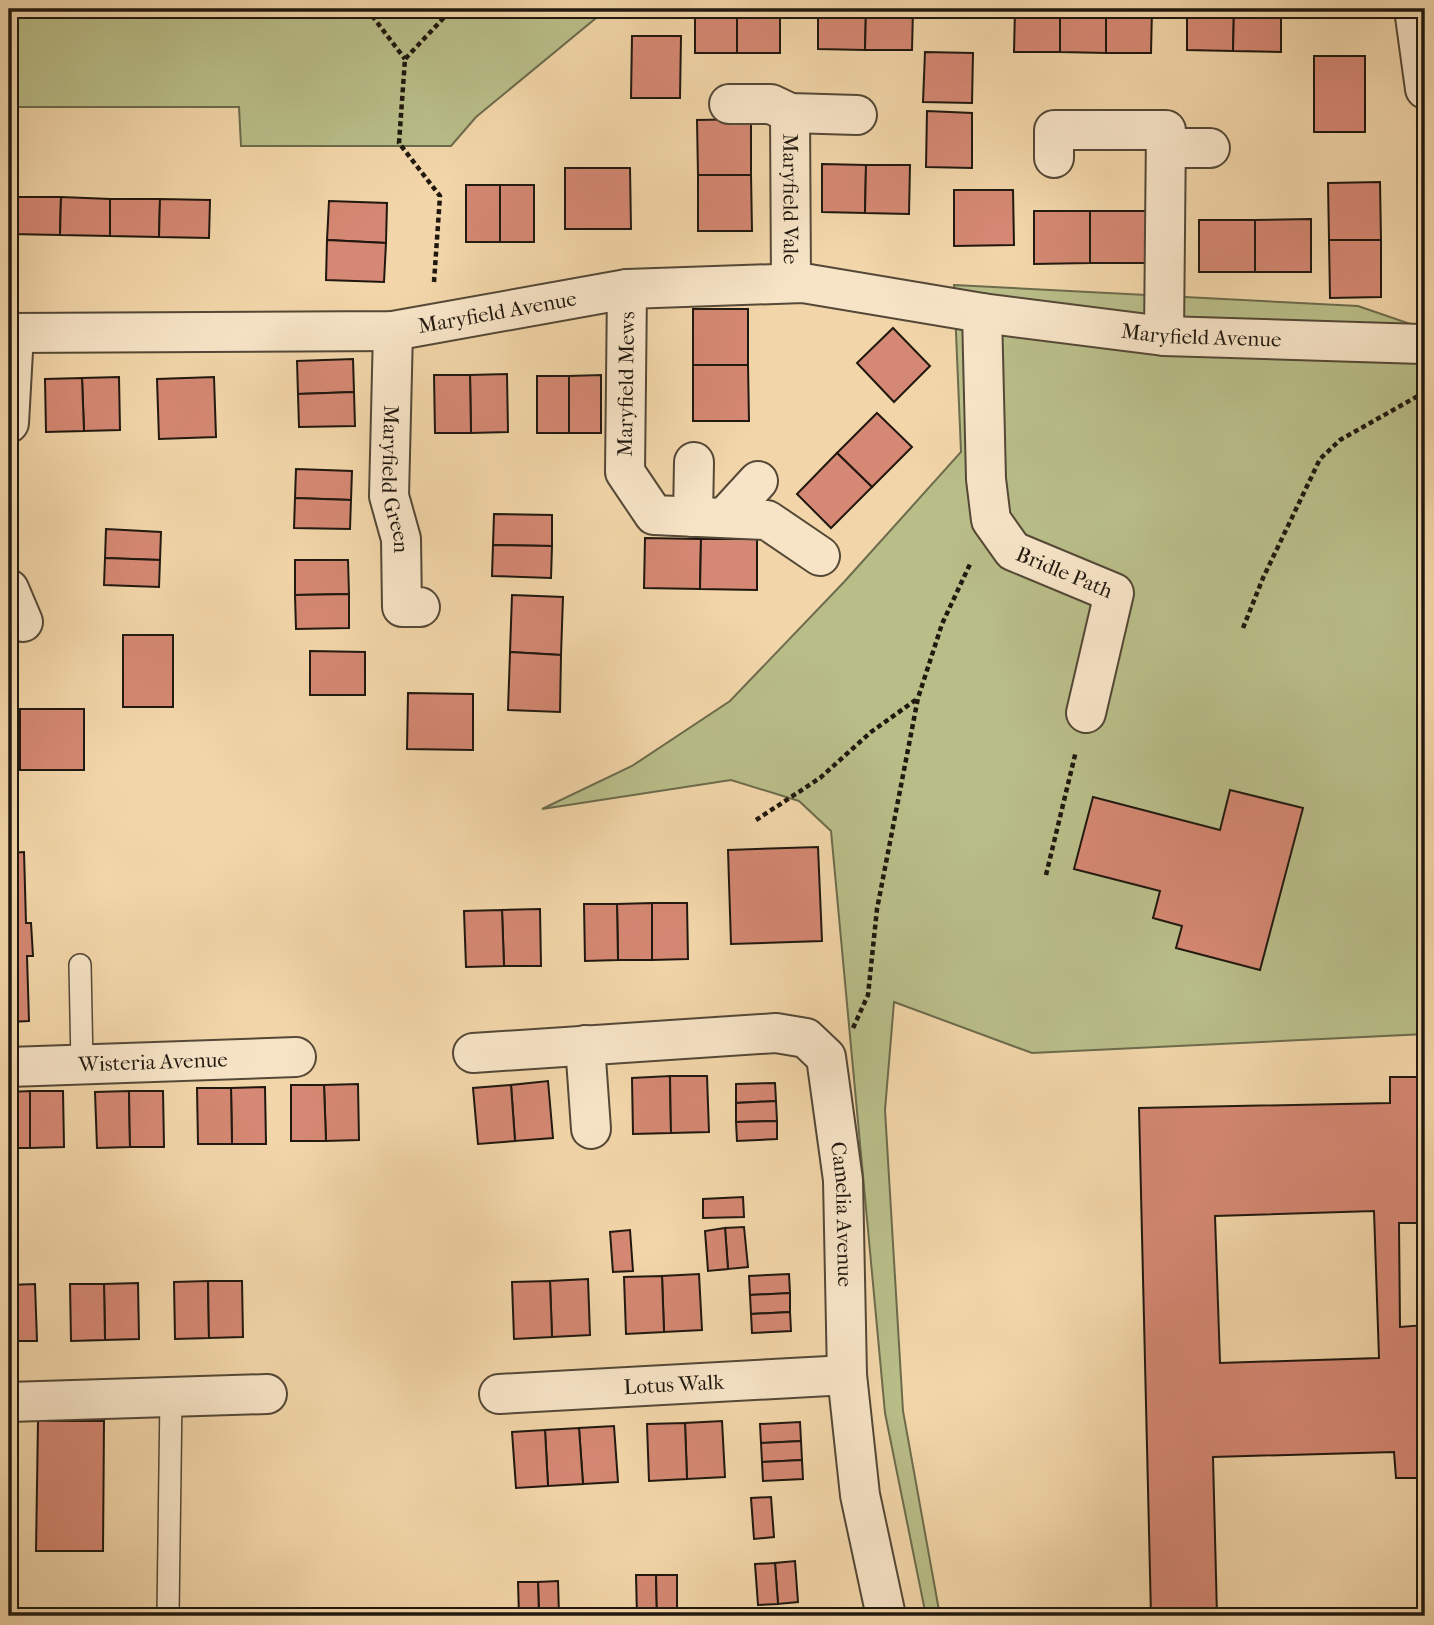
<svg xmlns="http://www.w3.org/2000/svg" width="1434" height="1625" font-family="'IM FELL French Canon',serif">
	<rect width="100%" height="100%" fill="#f2d6a9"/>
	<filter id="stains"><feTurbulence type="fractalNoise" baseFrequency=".00286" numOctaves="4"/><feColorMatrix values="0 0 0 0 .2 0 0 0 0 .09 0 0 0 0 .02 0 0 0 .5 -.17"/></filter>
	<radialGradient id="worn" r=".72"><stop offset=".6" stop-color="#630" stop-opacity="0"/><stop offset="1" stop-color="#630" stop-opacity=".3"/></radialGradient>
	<g fill="#b9be89" stroke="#6c6b4c" stroke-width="2">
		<path d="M9 9H607L476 117 451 146H241L239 107H9Z"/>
		<path d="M954 285 1358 306 1425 329V1034L1032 1053 894 1002 885 1110 903 1411 940 1616H926L885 1413 831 831 799 801 731 780 542 809 632 766 730 701 844 582 961 452Z"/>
	</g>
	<g fill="#d58873" stroke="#20180f" stroke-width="2" fill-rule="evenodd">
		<rect x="695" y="9" width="42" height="44"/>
		<rect x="737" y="9" width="43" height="44"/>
		<path d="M818 9H866L865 50 818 49Z"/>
		<path d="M866 9H913L912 50H865Z"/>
		<path d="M1015 9H1060V52H1014Z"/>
		<path d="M1060 9H1106V53L1060 52Z"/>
		<path d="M1106 9H1152L1151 53H1106Z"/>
		<path d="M1187 9H1234L1233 51 1187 50Z"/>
		<path d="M1234 9H1281V52L1233 51Z"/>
		<path d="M632 36H681L680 98H631Z"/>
		<path d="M925 52 973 53 972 103 923 102Z"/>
		<rect x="1314" y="56" width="51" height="76"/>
		<path d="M927 111 972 113V168L926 167Z"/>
		<path d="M751 119V175H698L697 120Z"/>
		<path d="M822 164 866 165 865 213 822 212Z"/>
		<path d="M866 165H910L909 214 865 213Z"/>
		<path d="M565 168H630L631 229H565Z"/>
		<path d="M698 175H751L752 231H698Z"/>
		<path d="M1380 182 1381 240H1329L1328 183Z"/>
		<rect x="466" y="185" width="34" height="57"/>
		<rect x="500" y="185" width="34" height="57"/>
		<path d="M954 190H1013L1014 245 954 246Z"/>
		<path d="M11 197H61L60 235 10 234Z"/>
		<path d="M61 197 110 199V236L60 235Z"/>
		<path d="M110 199H160L159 237 110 236Z"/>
		<path d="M160 199 210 200 209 238 159 237Z"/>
		<path d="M329 201 387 203 386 243 327 240Z"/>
		<path d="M1034 211H1090V263L1034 264Z"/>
		<rect x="1090" y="211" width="56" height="52"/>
		<path d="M1311 219V272H1255V220Z"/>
		<rect x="1199" y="220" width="56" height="52"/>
		<path d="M327 240 386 243 384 282 326 280Z"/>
		<path d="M1329 240H1381V297L1330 298Z"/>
		<rect x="693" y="309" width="55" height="56"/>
		<path d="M893 328 930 366 894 402 857 363Z"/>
		<path d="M353 359 354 392 298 394 297 361Z"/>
		<path d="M693 365H748L749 421H693Z"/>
		<path d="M507 374 508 432 471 433 470 375Z"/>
		<path d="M434 375H470L471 433H435Z"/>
		<path d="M601 375V433H569V376Z"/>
		<rect x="537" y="376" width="32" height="57"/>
		<path d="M119 377 120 430 84 431 82 378Z"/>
		<path d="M214 377 216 437 159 439 157 379Z"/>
		<path d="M82 378 84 431 46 432 45 379Z"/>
		<path d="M354 392 355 426 299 427 298 394Z"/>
		<path d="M877 413 912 447 872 487 837 453Z"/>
		<path d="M837 453 872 487 831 528 797 494Z"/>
		<path d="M296 469 352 471 351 500 295 498Z"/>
		<path d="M295 498 351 500 350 529 294 528Z"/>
		<path d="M494 514 552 515V546L493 545Z"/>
		<path d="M106 529 161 532 160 560 105 558Z"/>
		<path d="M645 538 701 539 700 589 644 588Z"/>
		<path d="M701 539H757V590L700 589Z"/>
		<path d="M493 545 552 546 551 578 492 576Z"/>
		<path d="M105 558 160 560 159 587 104 585Z"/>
		<path d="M295 560H348L349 594 295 595Z"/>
		<path d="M349 594V628L296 629 295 595Z"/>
		<path d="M512 595 563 597 561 655 510 652Z"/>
		<rect x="123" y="635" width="50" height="72"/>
		<path d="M310 651 365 652V695H310Z"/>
		<path d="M510 652 561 655 560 712 508 710Z"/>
		<path d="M408 693 473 694V750L407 749Z"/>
		<rect x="20" y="709" width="64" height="61"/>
		<path d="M1230 790 1303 808 1260 970 1176 948 1182 926 1153 918 1160 891 1074 869 1093 797 1220 830Z"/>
		<path d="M818 847 822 941 731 944 728 850Z"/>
		<path d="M24 852 26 923H31L33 956H27L29 1021 9 1022V853Z"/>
		<path d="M652 903V960H618L617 904Z"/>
		<path d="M652 903H687L688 959 652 960Z"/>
		<path d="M584 904H617L618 960 585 961Z"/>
		<path d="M540 909 541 966H504L502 910Z"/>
		<path d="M502 910 504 966 466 967 464 911Z"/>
		<path d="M670 1076 671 1133 633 1134 632 1078Z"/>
		<path d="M670 1076H707L709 1132 671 1133Z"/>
		<path d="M1390 1077H1425V1223H1399L1400 1327 1425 1325V1478H1396L1394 1452 1213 1457 1217 1616H1151L1139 1108 1390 1103ZM1374 1211 1379 1358 1220 1363 1215 1216Z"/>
		<path d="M548 1081 553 1138 515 1141 511 1085Z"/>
		<path d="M775 1083 776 1101 736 1103V1084Z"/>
		<path d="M358 1084 359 1140 326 1141 324 1085Z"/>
		<path d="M291 1085H324L326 1141H291Z"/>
		<path d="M511 1085 515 1141 478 1144 473 1088Z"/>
		<path d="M265 1087 266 1144H232L231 1088Z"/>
		<path d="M197 1088H231L232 1144H198Z"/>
		<path d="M30 1091V1148H9V1092Z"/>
		<path d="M30 1091H63L64 1147 30 1148Z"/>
		<path d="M129 1091 130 1147 97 1148 95 1092Z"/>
		<path d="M129 1091H163L164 1147H130Z"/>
		<path d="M776 1101 777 1121 736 1122V1103Z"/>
		<path d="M777 1121V1139L737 1141 736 1122Z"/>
		<path d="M743 1197 744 1217 703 1218V1199Z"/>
		<path d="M744 1227 748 1267 728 1269 725 1228Z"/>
		<path d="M725 1228 728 1269 708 1271 705 1231Z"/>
		<path d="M630 1230 633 1271 613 1272 610 1232Z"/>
		<path d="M699 1274 702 1330 664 1332 662 1276Z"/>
		<path d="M789 1274 790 1293 750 1295 749 1276Z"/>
		<path d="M662 1276 664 1332 626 1334 624 1277Z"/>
		<path d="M588 1279 590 1335 552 1337 550 1281Z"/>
		<path d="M208 1281 209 1338 175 1339 174 1282Z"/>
		<path d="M208 1281H242L243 1337 209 1338Z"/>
		<path d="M550 1281 552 1337 514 1339 512 1282Z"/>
		<path d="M138 1283 139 1339 105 1340 104 1284Z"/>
		<path d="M35 1284 37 1341H9V1285Z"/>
		<path d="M70 1284H104L105 1340 71 1341Z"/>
		<path d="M790 1293V1312L751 1314 750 1295Z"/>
		<path d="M790 1312 791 1331 752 1333 751 1314Z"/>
		<path d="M38 1421H104L103 1551H36Z"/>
		<path d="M722 1421 725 1477 687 1479 685 1423Z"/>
		<path d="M800 1422 801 1441 761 1443 760 1424Z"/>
		<path d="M685 1423 687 1479 649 1481 647 1424Z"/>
		<path d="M614 1426 618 1482 583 1484 579 1428Z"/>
		<path d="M579 1428 583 1484 548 1486 545 1430Z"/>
		<path d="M545 1430 548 1486 516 1488 512 1432Z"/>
		<path d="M801 1441 802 1460 762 1462 761 1443Z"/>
		<path d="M802 1460 803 1479 763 1481 762 1462Z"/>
		<path d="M771 1497 774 1537 754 1539 751 1498Z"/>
		<path d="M795 1561 798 1602 778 1604 775 1563Z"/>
		<path d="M775 1563 778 1604 758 1605 755 1564Z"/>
		<path d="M636 1575H656L657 1616H637Z"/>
		<path d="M656 1575H677V1615L657 1616Z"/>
		<path d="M558 1581 559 1616H539L538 1582Z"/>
		<path d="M518 1582H538L539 1616H519Z"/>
	</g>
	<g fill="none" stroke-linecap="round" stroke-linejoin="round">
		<defs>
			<g id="service">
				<path d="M80 965 82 1064"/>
				<path d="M168 1614 171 1397"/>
			</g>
			<g id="minor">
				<path d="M1414 9 1425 89"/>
				<path d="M729 104H771L790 113 857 115"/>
				<path id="s1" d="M790 113 791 283"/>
				<path d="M1166 148H1210"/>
				<path d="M1054 158V130H1166L1164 336"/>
				<path d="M627 289 625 472 654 515 767 520 820 556"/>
				<path id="s2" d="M982 313 986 479 991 520 1013 551 1114 593 1086 713"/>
				<path id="s3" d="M393 331 389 496 401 539 402 607H420"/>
				<path id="s4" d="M9 333 393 331 627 289 803 283 982 313 1164 336 1422 344"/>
				<path d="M9 423 14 333"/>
				<path d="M693 517 694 462"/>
				<path d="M724 518 758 481"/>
				<path d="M9 589 23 622"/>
				<path d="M585 1045 591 1129"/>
				<path id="s5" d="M473 1053 776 1033 806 1038 826 1057 843 1180 847 1375 860 1495 886 1616"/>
				<path id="s6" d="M9 1067 296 1057"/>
				<path id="s7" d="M499 1394 847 1375"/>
				<path d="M9 1402 267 1394"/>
			</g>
		</defs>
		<use href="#service" stroke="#544836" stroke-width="24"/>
		<use href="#minor" stroke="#544836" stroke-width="42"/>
		<g stroke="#20180f" stroke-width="4.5" stroke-dasharray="5 3.5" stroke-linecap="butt">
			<path d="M367 9 405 59"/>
			<path d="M434 282 440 196 399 143 405 59 452 9"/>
			<path d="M1243 628 1263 578 1320 459 1340 440 1425 392"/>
			<path d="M756 820 820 778 871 732 917 699"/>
			<path d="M1046 875 1076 751"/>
			<path d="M853 1028 868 995 877 909 918 698 942 624 971 562"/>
		</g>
		<use href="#service" stroke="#f7e4c7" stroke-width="21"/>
		<use href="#minor" stroke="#f7e4c7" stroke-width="38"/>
	</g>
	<g text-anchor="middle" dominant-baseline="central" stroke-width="5" stroke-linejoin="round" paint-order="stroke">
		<g font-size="21" fill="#20180f" stroke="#f7e4c7">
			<text stroke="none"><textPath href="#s1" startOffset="86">Maryfield Vale</textPath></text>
			<text stroke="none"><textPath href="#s4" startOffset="490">Maryfield Avenue</textPath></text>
			<text stroke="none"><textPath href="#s4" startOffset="1200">Maryfield Avenue</textPath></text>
			<text transform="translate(626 384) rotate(-89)">Maryfield Mews</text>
			<text stroke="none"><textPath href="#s3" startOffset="149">Maryfield Green</textPath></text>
			<text stroke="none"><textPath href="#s2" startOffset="301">Bridle Path</textPath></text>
			<text stroke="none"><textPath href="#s6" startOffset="144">Wisteria Avenue</textPath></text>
			<text stroke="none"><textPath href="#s5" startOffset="520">Camelia Avenue</textPath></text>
			<text stroke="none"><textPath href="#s7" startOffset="175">Lotus Walk</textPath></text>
		</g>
	</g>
	<rect width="1434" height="1625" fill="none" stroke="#f2d6a9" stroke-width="35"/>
	<rect x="10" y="10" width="1413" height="1604" fill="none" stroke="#20180f" stroke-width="3.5"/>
	<rect x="18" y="18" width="1399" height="1590" fill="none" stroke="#20180f" stroke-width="2"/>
	<rect width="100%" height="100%" filter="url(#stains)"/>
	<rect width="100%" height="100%" fill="url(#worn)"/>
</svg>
